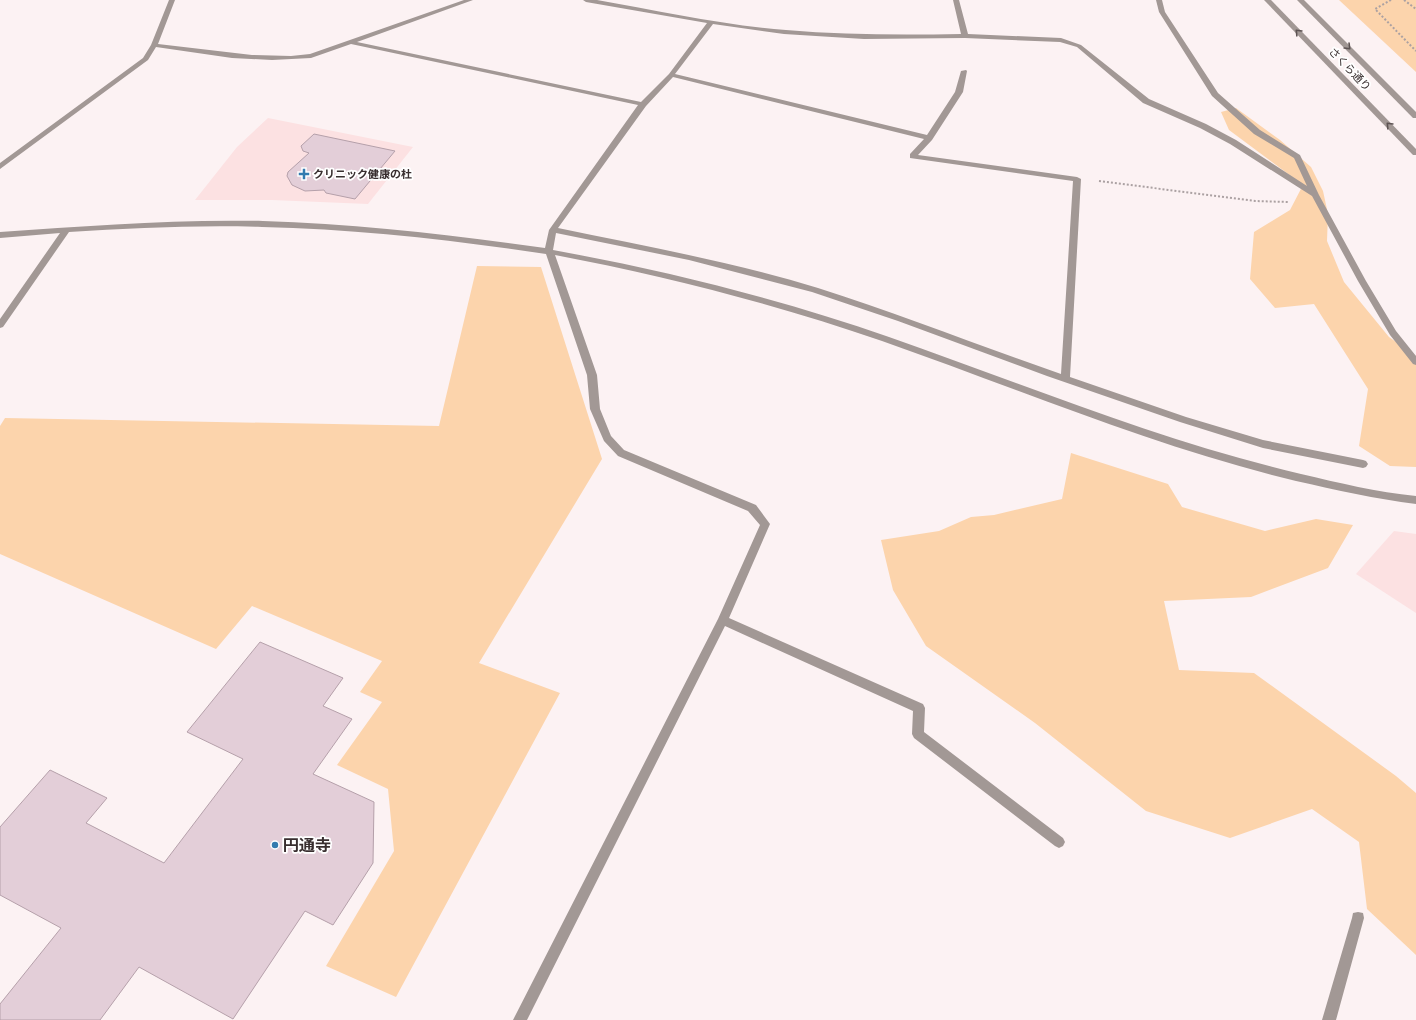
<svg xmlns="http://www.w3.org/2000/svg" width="1416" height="1020" font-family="'Archivo Narrow','Noto Sans JP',sans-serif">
	<rect width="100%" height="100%" fill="#fcf2f3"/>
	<g fill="#fce1e2">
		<path d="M268 118 413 147 368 204 272 200H195L237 147Z"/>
		<path d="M1394 531 1416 534V613L1356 574Z"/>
	</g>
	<g fill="#fcd4ac">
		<path d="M1339 0H1416V72Z"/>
		<path d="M1236 108 1280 140 1311 167 1323 191 1328 214 1327 241 1344 282 1389 337 1416 356V467L1390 466 1359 446 1368 389 1314 304 1275 308 1250 279 1254 232 1290 210 1303 185 1229 130 1221 112Z"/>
		<path d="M477 266 541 267 602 459 479 663 560 693 396 997 326 966 394 851 388 789 337 765 382 702 360 692 382 661 252 606 216 649 0 554V426L5 418 439 426Z"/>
		<path d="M1071 453 1168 484 1182 507 1265 531 1316 519 1353 525 1328 568 1251 597 1164 601 1179 670 1254 673 1396 776 1416 793V955L1367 909 1359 842 1312 809 1230 838 1146 811 1035 723 926 646 893 590 881 540 939 531 971 517 994 515 1062 499Z"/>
	</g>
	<g fill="#e3ced8" stroke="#b5a0aa">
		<path d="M314 134 395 151 355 199 326 193 324 190 305 191 292 185 287 176 288 172 309 153 303 151 301 146Z"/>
		<path d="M260 642 343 678 323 706 352 719 313 774 374 802 373 863 333 925 305 911 233 1019 139 967 100 1020H0V1004L61 928 0 895V827L50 770 107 798 86 823 164 863 243 759 187 732Z"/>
	</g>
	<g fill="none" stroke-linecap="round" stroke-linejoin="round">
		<g stroke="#aba1a2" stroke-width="2" stroke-dasharray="2 2" stroke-linecap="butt">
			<path d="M1391 0 1375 9 1416 51"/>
			<path d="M1404 0 1416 9"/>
			<path d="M1099 181 1255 201 1288 202"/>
		</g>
		<g fill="#a29895" fill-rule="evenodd">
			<path d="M169 0H175L158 44 252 55 291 56 310 54 464 0H473L357 42 641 102 669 74 707 23 586 2 583 0H597C659 11 722 25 786 30 844 35 902 35 961 34L953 0H959L968 34 1061 38 1081 45 1149 99 1206 124 1236 140 1307 186 1294 158 1254 134 1212 96 1159 12 1156 0H1162L1165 12 1218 93 1260 130 1300 155 1319 195 1366 281 1396 331 1416 356V365L1413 364 1390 335 1358 281 1312 196 1230 144 1200 128 1143 103 1077 47 1060 42 965 38 864 39 784 34 713 24 675 74 927 135 955 92 961 71 966 70 967 71 963 92 932 140 918 155 1077 177 1081 179 1070 377 1186 417 1263 440 1363 460 1366 461 1368 464 1366 467 1363 468 1263 448 1180 422 1047 376 898 321 812 292 689 260 556 233 553 250C668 271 780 299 889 337 1026 385 1160 441 1301 474 1339 483 1377 492 1416 496V504C1376 499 1336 490 1296 481 1154 447 1019 389 882 341 774 304 666 276 555 255L597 375 600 409 611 436 624 450 756 505 770 524 729 618 923 704 925 708 924 732 1063 838 1065 842 1063 846 1059 848 1055 846 914 738 912 734 913 711 725 626 527 1020H513L718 619 760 525 748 511 618 456 604 441 590 409 587 375 546 254C452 240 357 229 262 227 198 225 133 228 69 232L3 327 0 328V319L60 233 0 238V232C87 226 175 219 263 221 358 224 452 235 545 248L549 230 638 105 351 44 311 58 272 60 232 58 156 47 148 60 0 169V163L143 58 151 45ZM673 77 924 139 910 154V158L1073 181 1061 374C980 346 900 314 818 288 733 262 645 246 558 228L646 106Z"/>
			<path d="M1264 0H1271L1416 149V155H1413Z"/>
			<path d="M1297 0H1304L1416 112V118H1413Z"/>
			<path d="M1358 912 1363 913 1364 918 1336 1020H1322L1352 918 1353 913Z"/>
		</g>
	</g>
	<defs><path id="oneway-chevron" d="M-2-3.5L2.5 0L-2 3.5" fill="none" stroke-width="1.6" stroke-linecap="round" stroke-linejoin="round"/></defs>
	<g stroke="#5d5353">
		<use href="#oneway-chevron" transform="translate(1298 32) rotate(-134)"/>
		<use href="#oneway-chevron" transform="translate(1348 47) rotate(45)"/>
		<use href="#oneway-chevron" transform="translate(1389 125) rotate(-134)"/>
	</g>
	<g fill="#337baf" stroke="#fff" stroke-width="1.5">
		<path d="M302 168h4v4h4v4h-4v4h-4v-4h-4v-4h4z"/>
		<circle cx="275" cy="845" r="4"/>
	</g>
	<g text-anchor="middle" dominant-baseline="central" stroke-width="3.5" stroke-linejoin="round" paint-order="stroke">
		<g font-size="11" fill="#382e2f" stroke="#fff">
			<text transform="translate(1350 69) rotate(46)">さくら通り</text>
		</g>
		<g font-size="11" font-weight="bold" fill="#382e2f" stroke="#fff" text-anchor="start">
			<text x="313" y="174">クリニック健康の杜</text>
		</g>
		<g font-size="16" font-weight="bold" fill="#382e2f" stroke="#fff" text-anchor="start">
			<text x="283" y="845">円通寺</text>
		</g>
	</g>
</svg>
